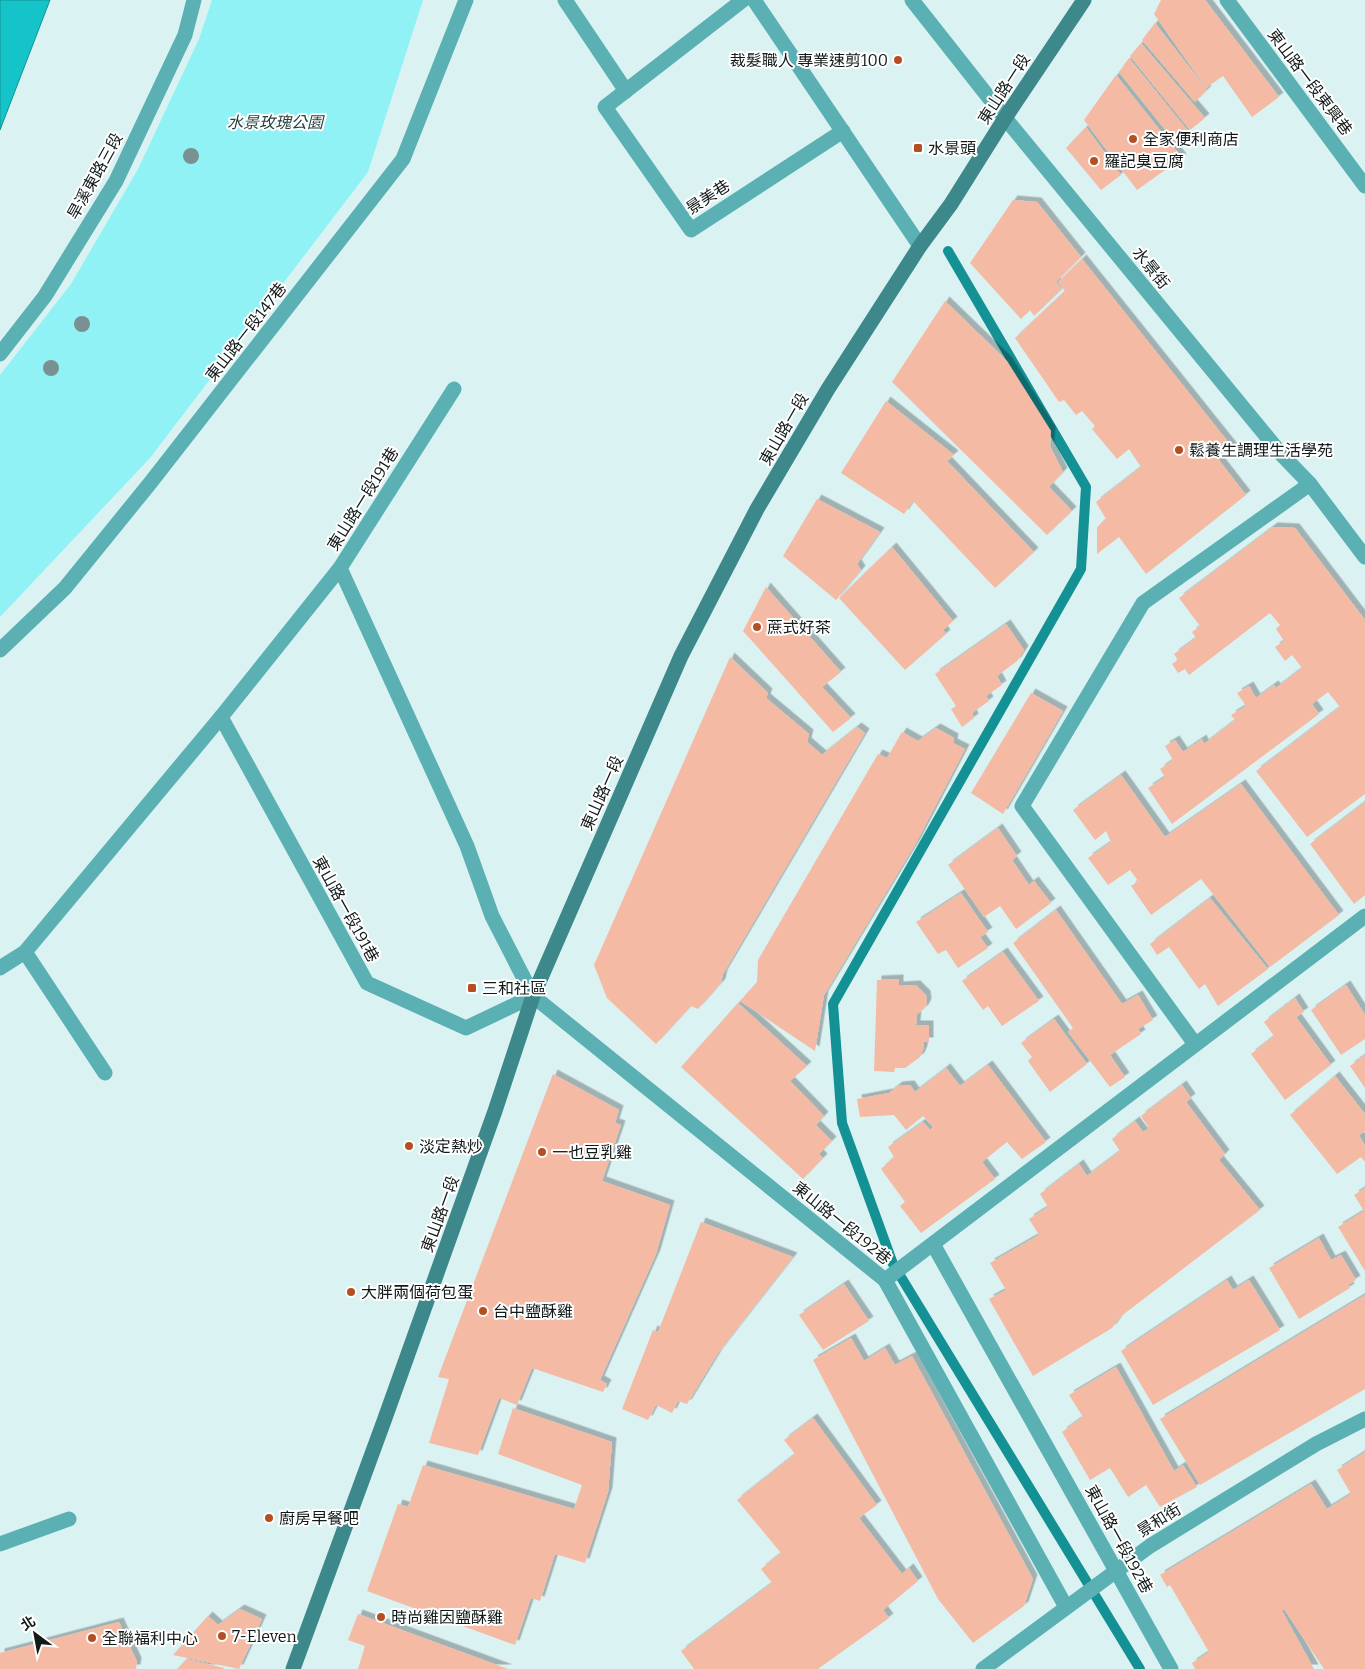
<svg xmlns="http://www.w3.org/2000/svg" width="1365" height="1669" font-family="Bitter,'Noto Sans TC',serif">
	<defs>
		<filter id="shadow"><feDropShadow dx="4.5" dy="-4.5" stdDeviation="0" flood-color="#0004"/></filter>
	</defs>
	<rect width="100%" height="100%" fill="#dbf2f3"/>
	<path fill="#91f2f5" d="M212 0H423L368 172 150 458 0 617V375L71 284 138 169 199 39Z"/>
	<path fill="#15c4c9" stroke="#149194" d="M0 0H50L0 130Z"/>
	<g fill="none" stroke-linecap="round" stroke-linejoin="round">
		<path stroke="#149194" stroke-width="10" d="M948 251 1086 487 1081 569 833 1004 842 1123 893 1264 1140 1669"/>
	</g>
	<g fill="#f5baa4" filter="url(#shadow)">
		<path d="M1161 0H1205L1279 97 1252 117 1223 76 1206 88 1154 14Z"/>
		<path d="M1155 23 1207 90 1195 102 1142 40Z"/>
		<path d="M1141 43 1205 118 1190 130 1130 56Z"/>
		<path d="M1129 58 1188 131 1175 142 1119 72Z"/>
		<path d="M1116 75 1182 158 1137 190 1084 120Z"/>
		<path d="M1086 127 1121 175 1101 190 1066 148Z"/>
		<path d="M1013 200 1037 202 1081 257 1056 282 1062 289 1034 316 1030 310 1021 319 970 263Z"/>
		<path d="M1082 259 1233 448 1218 459 1246 495 1146 574 1119 537 1097 554V527L1106 519 1096 502 1141 467 1129 449 1117 459 1092 429 1095 426 1082 411 1076 415 1064 400 1059 402 1015 338 1065 291 1058 282Z"/>
		<path d="M945 301 1007 361 1051 431 1050 446 1063 472 1049 487 1072 511 1047 535 892 382Z"/>
		<path d="M886 401 954 455 947 461 1034 552 995 588 913 501 904 514 841 473Z"/>
		<path d="M817 499 880 532 857 564 861 570 836 600 783 556Z"/>
		<path d="M1273 527 1295 528 1365 620V794L1307 837 1256 771 1340 707 1328 692 1312 704 1319 714 1172 824 1148 788 1165 777 1160 769 1173 760 1165 746 1175 740 1183 752 1202 739 1204 744 1235 720 1231 715 1246 706 1237 693 1249 686 1256 698 1274 685 1276 688 1302 668 1292 655 1285 661 1275 647 1284 641 1276 629 1280 625 1270 613 1189 675 1185 669 1178 673 1172 664 1178 660 1174 654 1196 638 1192 632 1200 626 1179 598Z"/>
		<path d="M892 547 953 621 943 630 946 634 905 670 839 598Z"/>
		<path d="M766 587 841 672 822 687 851 718 833 732 743 631Z"/>
		<path d="M1006 624 1024 650 1017 661 997 676 1002 685 986 696 989 701 972 713 974 718 962 727 951 709 956 706 935 674Z"/>
		<path d="M730 657 768 693 766 698 809 734 807 742 822 755 857 727 865 733 723 974 721 983 698 1009 691 1006 656 1044 607 998 594 965Z"/>
		<path d="M1031 693 1063 711 1003 814 971 793Z"/>
		<path d="M936 728 954 738 953 743 965 749 916 843 824 995 815 1051 740 1001 757 982 758 960 878 754 887 758 902 732 918 741Z"/>
		<path d="M1121 775 1165 837 1241 784 1339 915 1270 967 1201 879 1151 915 1131 886 1138 881 1130 870 1108 885 1088 858 1111 842 1106 831 1095 840 1073 810Z"/>
		<path d="M1365 802V895L1354 904 1310 844Z"/>
		<path d="M998 828 1017 856 1012 860 1029 885 1034 881 1051 903 1016 929 1000 906 984 917 948 865Z"/>
		<path d="M961 893 988 932 980 937 988 948 958 968 946 950 938 954 916 922Z"/>
		<path d="M1210 898 1268 969 1218 1006 1205 984 1199 989 1169 947 1157 955 1150 944Z"/>
		<path d="M1056 910 1122 1004 1138 995 1153 1020 1138 1029 1141 1034 1110 1055 1125 1077 1110 1087 1068 1032 1073 1028 1013 943Z"/>
		<path d="M1003 952 1039 1001 1002 1026 988 1006 983 1010 962 981Z"/>
		<path d="M899 979V986L916 985 926 995 927 1003 924 1009 917 1014 916 1025H929V1042H924L923 1050 920 1057 905 1068H895L894 1072 874 1071 877 980Z"/>
		<path d="M1346 985 1365 1015V1039L1341 1055 1311 1010Z"/>
		<path d="M1295 998 1304 1012 1296 1017 1331 1065 1285 1100 1251 1054 1274 1036 1264 1022Z"/>
		<path d="M738 1003 807 1066 790 1081 824 1116 816 1125 832 1141 819 1154 823 1158 803 1179 681 1067Z"/>
		<path d="M1054 1019 1087 1064 1050 1092 1028 1061 1032 1057 1021 1043Z"/>
		<path d="M1365 1055V1088L1350 1066Z"/>
		<path d="M988 1065 1046 1142 1022 1159 1007 1142 982 1162 995 1179 921 1233 900 1206 905 1202 881 1169 894 1157 888 1147 923 1122 930 1130 933 1127 923 1116 906 1130 894 1115 860 1117 857 1099 889 1093 898 1086 910 1085 915 1092 946 1068 960 1086Z"/>
		<path d="M553 1074 619 1110 615 1123 621 1125 602 1181 670 1205 656 1254 600 1380 607 1384 603 1392 532 1368 517 1405 499 1398 478 1455 429 1443 449 1379 438 1377Z"/>
		<path d="M1335 1076 1365 1114V1131L1359 1135 1365 1146V1162L1361 1157 1337 1174 1290 1115Z"/>
		<path d="M1182 1085 1191 1098 1186 1102 1225 1154 1219 1160 1260 1210 1120 1317 1112 1328 1033 1376 989 1299 1006 1290 990 1263 1039 1235 1029 1219 1048 1207 1040 1194 1079 1164 1087 1176 1120 1151 1112 1139 1135 1121 1143 1132 1149 1128 1141 1116Z"/>
		<path d="M1365 1188V1271L1338 1227 1364 1211 1354 1195Z"/>
		<path d="M701 1222 793 1257 718 1353 687 1404 678 1401 672 1413 656 1405 648 1420 622 1409 653 1330 658 1332Z"/>
		<path d="M1319 1238 1331 1260 1341 1255 1356 1280 1348 1285 1350 1288 1299 1319 1269 1268Z"/>
		<path d="M1227 1280 1233 1290 1249 1280 1280 1330 1153 1405 1121 1351Z"/>
		<path d="M844 1284 869 1321 823 1350 799 1315Z"/>
		<path d="M1365 1295V1389L1200 1485 1160 1419Z"/>
		<path d="M851 1338 864 1361 885 1348 895 1365 912 1356 1033 1579 1024 1606 973 1643 938 1599 813 1360Z"/>
		<path d="M1116 1367 1174 1471 1183 1465 1197 1487 1160 1507 1146 1485 1128 1497 1110 1468 1090 1480 1062 1432 1083 1417 1069 1395Z"/>
		<path d="M513 1408 612 1442 608 1492 585 1563 555 1554 540 1601 531 1598 515 1645 367 1591 398 1504 408 1507 423 1465 574 1509 582 1485 498 1454Z"/>
		<path d="M813 1418 877 1505 859 1518 902 1574 909 1568 918 1581 883 1610 889 1618 818 1669H694L681 1651 772 1583 761 1569 781 1553 737 1500 795 1454 784 1440Z"/>
		<path d="M1365 1452V1669H1324L1284 1609 1282 1611 1314 1669H1195L1192 1663 1209 1652 1170 1585 1167 1587 1160 1575 1311 1484 1327 1509 1351 1494 1337 1470Z"/>
		<path d="M240 1609 262 1619 239 1669 173 1655 208 1616 218 1625Z"/>
		<path d="M358 1614 508 1669H358L365 1646 348 1640Z"/>
		<path d="M119 1622 137 1662 136 1669H0V1653Z"/>
		<path d="M187 1659 224 1668V1669H177Z"/>
	</g>
	<g fill="none" stroke-linecap="round" stroke-linejoin="round">
		<g stroke="#5ab0b2" stroke-width="15">
			<path d="M565 0 626 91"/>
			<path d="M743 0 605 107 691 230 843 131"/>
			<path d="M754 0 920 246"/>
			<path d="M1227 0 1365 186"/>
			<path d="M221 717 367 983 466 1028 533 996 492 916 467 846 340 568"/>
			<path d="M25 952 105 1073"/>
			<path d="M0 968 25 952 221 717 340 568 454 389"/>
			<path d="M1195 1044 1022 806 1143 603 1310 484"/>
			<path d="M933 1244 1171 1669"/>
			<path d="M885 1280 1066 1607"/>
			<path d="M0 1544 69 1519"/>
		</g>
		<g stroke="#5ab0b2" stroke-width="15">
			<path d="M912 0 1005 118 1282 455 1310 484 1365 557"/>
			<path d="M0 354 45 296 116 181 185 35 194 0"/>
			<path d="M0 650 65 588 151 482 403 159 466 0"/>
			<path d="M533 996 885 1280 1365 916"/>
			<path d="M983 1669 1150 1546 1316 1444 1365 1419"/>
		</g>
		<path stroke="#3c888b" stroke-width="15" d="M293 1669 384 1421 495 1111 533 996 681 656 757 509 828 389 920 246 951 204 1005 118 1084 0"/>
	</g>
	<g fill="#799191">
		<circle cx="191" cy="156" r="8"/>
		<circle cx="82" cy="324" r="8"/>
		<circle cx="51" cy="368" r="8"/>
	</g>
	<g fill="#b54f23" stroke="#fff" stroke-width="2">
		<circle cx="898" cy="60" r="5"/>
		<circle cx="1133" cy="139" r="5"/>
		<rect x="913" y="143" width="10" height="10" rx="2.5"/>
		<circle cx="1094" cy="161" r="5"/>
		<circle cx="1179" cy="450" r="5"/>
		<circle cx="757" cy="627" r="5"/>
		<rect x="467" y="983" width="10" height="10" rx="2.5"/>
		<circle cx="409" cy="1146" r="5"/>
		<circle cx="542" cy="1152" r="5"/>
		<circle cx="351" cy="1292" r="5"/>
		<circle cx="483" cy="1311" r="5"/>
		<circle cx="269" cy="1518" r="5"/>
		<circle cx="381" cy="1617" r="5"/>
		<circle cx="222" cy="1636" r="5"/>
		<circle cx="92" cy="1638" r="5"/>
	</g>
	<g text-anchor="middle" dominant-baseline="central" stroke-width="4" stroke-linejoin="round" paint-order="stroke">
		<g font-size="16" fill="#111919" stroke="#fff" text-anchor="start">
			<text x="888" y="60" text-anchor="end">裁髮職人 專業速剪100</text>
			<text x="1143" y="139">全家便利商店</text>
			<text x="928" y="148">水景頭</text>
			<text x="1104" y="161">羅記臭豆腐</text>
			<text x="1189" y="450">鬆養生調理生活學苑</text>
			<text x="767" y="627">蔗式好茶</text>
			<text x="482" y="988">三和社區</text>
			<text x="419" y="1146">淡定熱炒</text>
			<text x="552" y="1152">一也豆乳雞</text>
			<text x="361" y="1292">大胖兩個荷包蛋</text>
			<text x="493" y="1311">台中鹽酥雞</text>
			<text x="279" y="1518">廚房早餐吧</text>
			<text x="391" y="1617">時尚雞因鹽酥雞</text>
			<text x="232" y="1636">7-Eleven</text>
			<text x="102" y="1638">全聯福利中心</text>
		</g>
		<g font-size="16" fill="#111919" stroke="#fff">
			<text transform="translate(1310 82) rotate(53)">東山路一段東興巷</text>
			<text transform="translate(1004 89) rotate(-57)">東山路一段</text>
			<text transform="translate(95 176) rotate(-61)">旱溪東路三段</text>
			<text transform="translate(708 197) rotate(-33)">景美巷</text>
			<text transform="translate(1151 268) rotate(51)">水景街</text>
			<text transform="translate(246 332) rotate(-52)">東山路一段147巷</text>
			<text transform="translate(784 429) rotate(-60)">東山路一段</text>
			<text transform="translate(363 499) rotate(-58)">東山路一段191巷</text>
			<text transform="translate(602 793) rotate(-66)">東山路一段</text>
			<text transform="translate(346 909) rotate(61)">東山路一段191巷</text>
			<text transform="translate(440 1214) rotate(-70)">東山路一段</text>
			<text transform="translate(842 1223) rotate(39)">東山路一段192巷</text>
			<text transform="translate(1159 1520) rotate(-32)">景和街</text>
			<text transform="translate(1119 1539) rotate(61)">東山路一段192巷</text>
		</g>
		<g font-size="16" font-style="italic" fill="#284141" stroke="#fff">
			<text x="275" y="122">水景玫瑰公園</text>
		</g>
	</g>
	<g transform="translate(35 1634) rotate(328)" stroke="#ffffff" stroke-width="4" paint-order="stroke">
	<path d="M0-4L9 19L0 12L-9 19Z" fill="#111919"/>
	<text y="-8" font-size="14" font-weight="bold" text-anchor="middle" fill="#111919">北</text>
	</g>
</svg>
